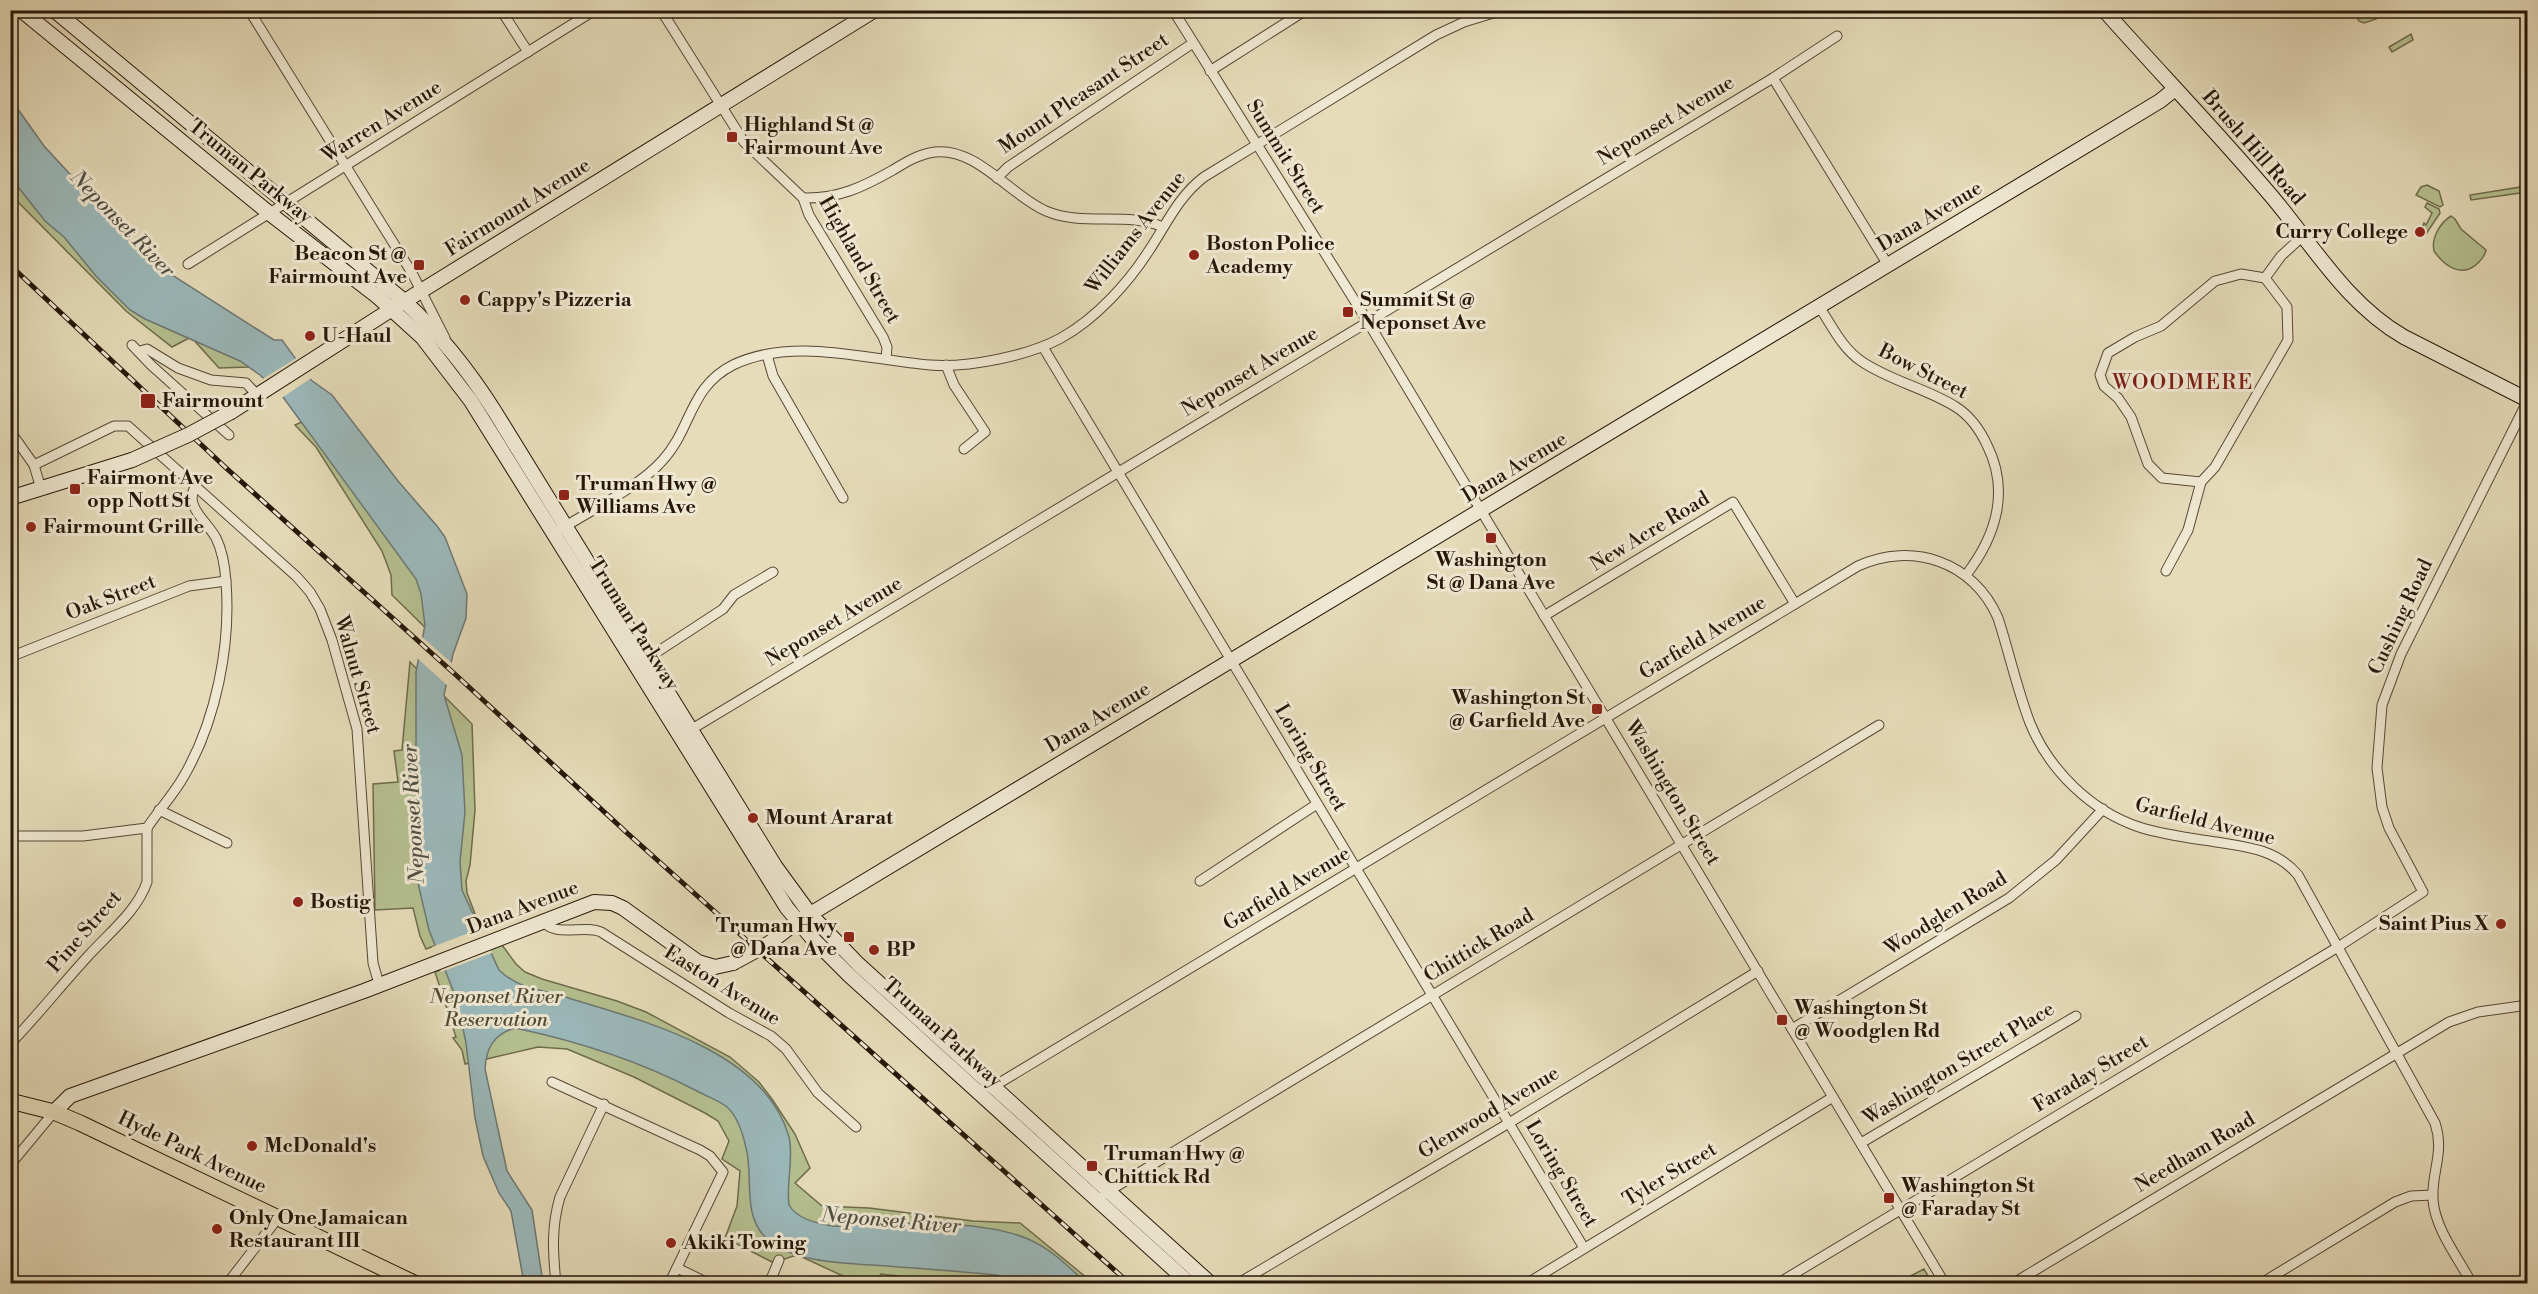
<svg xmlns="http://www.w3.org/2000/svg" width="2538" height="1294" font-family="'Libre Bodoni',serif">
	<rect width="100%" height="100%" fill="#e6dcba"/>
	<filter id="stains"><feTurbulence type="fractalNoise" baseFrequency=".00333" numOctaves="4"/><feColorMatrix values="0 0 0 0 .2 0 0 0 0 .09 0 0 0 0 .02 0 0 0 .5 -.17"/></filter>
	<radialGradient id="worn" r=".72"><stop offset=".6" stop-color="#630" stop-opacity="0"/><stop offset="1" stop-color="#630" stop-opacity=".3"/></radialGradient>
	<g fill="#b5c090" stroke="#6e6c4c" stroke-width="1.5">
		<path d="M2354 11H2376V19L2364 23 2359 21Z"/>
		<path d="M2411 34 2413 40 2392 52 2389 47Z"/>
		<path d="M10 139 249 367 219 368 191 337 172 347 126 311 11 195Z"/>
		<path d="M2427 185 2439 191 2443 205 2440 207 2416 195 2421 187Z"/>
		<path d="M2527 186V192L2471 200 2470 195Z"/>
		<path d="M2427 203 2439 209 2440 213 2426 234 2422 229 2424 223 2426 225 2432 213 2425 207Z"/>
		<path d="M2451 216 2455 219 2461 229 2486 250C2485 255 2483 258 2479 262 2463 279 2445 267 2434 251 2431 238 2440 223 2451 216Z"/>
		<path d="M298 388 411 530 441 643 392 595 391 575 382 551 316 447 295 425 304 421 283 397Z"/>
		<path d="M410 662 472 724 475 810 470 865 466 881 467 893 477 919 484 927 426 949 420 936 413 908 375 910 373 784 398 782 394 751 402 750Z"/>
		<path d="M502 945 516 964 525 972 542 979 617 1001 646 1012 730 1057 759 1082 772 1099 795 1134 810 1168 795 1183 822 1206 869 1208 973 1221 1020 1223 1093 1283H962L881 1274 875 1283H858L802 1257 793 1256 774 1263 725 1238 737 1206 740 1171 722 1159 729 1141 718 1121 705 1113 634 1077 567 1049 538 1047 465 1064 462 1050 453 1038 456 1037 435 972Z"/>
		<path d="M1924 1269 1932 1283H1897Z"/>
	</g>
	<path fill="#9bb9bb" stroke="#6d7874" stroke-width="1.5" d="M10 98 44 146 150 261 274 340H282L311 380 332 395 398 481 437 526 445 537 467 594 466 618 453 654 444 695 462 755 465 812 460 862 462 890 499 970C518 989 541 989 565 997 640 1020 765 1050 789 1137 794 1156 786 1184 789 1205 797 1219 819 1224 833 1226 846 1227 857 1224 870 1224 916 1223 986 1221 1028 1239 1050 1248 1069 1267 1086 1283H1018L997 1275C964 1272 931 1269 898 1267 859 1263 797 1266 767 1239 741 1215 754 1177 746 1148 743 1134 738 1117 727 1107 719 1100 705 1096 695 1090 639 1061 577 1041 515 1028 494 1034 486 1048 485 1069L507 1171 532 1210 543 1283H524L511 1211 499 1193 483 1156 475 1118 466 1043 457 1000 429 930 416 875 414 854 416 806V672L425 625 421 594 416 579 283 397 260 375 240 361 145 319 130 310 96 276 64 237 45 221 11 178Z"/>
	<g fill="#e6dcba">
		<path d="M298 357 313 377 280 399 261 380Z"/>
		<path d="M420 635 454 665 449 687 416 657Z"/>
		<path d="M482 928 492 953 441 972 432 947Z"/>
	</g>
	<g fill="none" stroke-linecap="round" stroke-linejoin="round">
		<defs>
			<g id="street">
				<path d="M249 10 412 273 445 338"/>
				<path d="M501 10 528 52"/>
				<path d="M661 10 744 142 803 198 809 215 883 337 887 347 886 359"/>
				<path d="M1173 10 1368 322 1945 1284"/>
				<path d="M1210 71 1306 10"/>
				<path d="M1773 78 1888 265"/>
				<path d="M997 178 1008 167 1193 43"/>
				<path d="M803 198C838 199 863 187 893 170 906 162 919 154 935 152 976 147 1010 195 1046 211 1083 227 1127 211 1163 227"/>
				<path d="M188 264 595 10"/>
				<path d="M2265 278 2287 307 2288 340 2215 467 2201 482 2162 478 2148 464 2131 417 2118 398 2104 386 2100 375 2108 353 2135 337 2161 326 2215 281 2241 274 2265 278 2281 256 2303 236"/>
				<path d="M1820 308C1832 326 1842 348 1861 361 1890 381 1926 388 1956 407 1970 416 1980 430 1987 445 2010 491 1996 536 1966 575"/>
				<path d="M132 345 151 365 229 435"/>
				<path d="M1043 347 1584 1248"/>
				<path d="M140 351 147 349 178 368 211 380 246 383 257 395"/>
				<path d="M767 355 773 376 843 498"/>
				<path d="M946 365 954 385 985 432 964 449"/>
				<path d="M10 431 34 465 41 489"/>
				<path d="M34 465 114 426H128L297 577 310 592 320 609 332 640 357 729 373 963 379 984"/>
				<path d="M561 529C591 510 639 487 662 461 692 429 689 387 733 365 794 336 867 360 930 365 968 368 1028 356 1061 338 1097 318 1129 282 1150 249 1167 223 1179 196 1204 177L1436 35 1464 22 1503 10"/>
				<path d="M2166 571 2188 530 2201 482"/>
				<path d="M1544 616 1733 502 1795 604"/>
				<path d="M10 657 189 586 226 581"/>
				<path d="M648 658 723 609 734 595 773 572"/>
				<path d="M687 732 1773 78 1837 36"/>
				<path d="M159 810 227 843"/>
				<path d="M147 828C159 810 174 794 184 776 216 721 231 645 226 582 225 567 223 552 216 538 207 521 184 507 195 487"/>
				<path d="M10 836H83L147 828"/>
				<path d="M1200 881 1317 804"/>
				<path d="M542 920C555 939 584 924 601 932L729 1013 771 1036 786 1049 818 1093 856 1127"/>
				<path d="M1792 1029 2009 898 2056 860 2103 809"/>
				<path d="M10 1044C38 1015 63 983 90 954 110 932 137 911 147 882V828"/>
				<path d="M552 1082 700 1150 710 1156 723 1172 669 1284"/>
				<path d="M991 1088 1858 566C1912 541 1974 562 1998 618 2009 652 2017 689 2030 723 2049 770 2091 811 2139 827 2164 835 2190 838 2216 842 2247 847 2276 849 2298 875L2435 1123C2445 1153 2431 1172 2433 1200 2435 1229 2459 1259 2472 1284"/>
				<path d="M1861 1143 2076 1016"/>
				<path d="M10 1165 54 1112"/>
				<path d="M1104 1194 1879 725"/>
				<path d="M677 1268 710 1284"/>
				<path d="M227 1284 278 1218"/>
				<path d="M556 1284C553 1253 551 1227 560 1197L604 1104"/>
				<path d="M769 1284 779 1260"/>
				<path d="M1237 1284 1509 1123 1758 971"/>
				<path d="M1526 1284 1833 1097"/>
				<path d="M1777 1284 2338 947 2423 892 2389 828 2382 807 2377 768 2382 705 2401 654 2528 400"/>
				<path d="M2012 1284 2449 1022 2478 1012 2528 1005"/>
				<path d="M2260 1284 2395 1202 2411 1196 2433 1195"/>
			</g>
			<g id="secondary">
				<path d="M21 10 269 213 378 297 422 337 471 401 787 908 812 938 849 975 1190 1284"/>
				<path d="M54 10 404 301C440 334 469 371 495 412L775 866 810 914 858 964 1211 1284"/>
				<path d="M2104 10C2160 73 2219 134 2273 198 2314 247 2347 304 2404 337L2528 400"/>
				<path d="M231 412 392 309 875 10"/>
				<path d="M10 498 132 460"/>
				<path d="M768 944 797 922 2160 101 2175 89"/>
				<path d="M54 1112 70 1096 364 991 594 902 612 903 623 908 698 962 715 967 733 963"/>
			</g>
			<path id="primary" d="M10 1101 54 1112 80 1123 416 1284"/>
		</defs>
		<use href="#street" stroke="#574835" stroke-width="11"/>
		<use href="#secondary" stroke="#271709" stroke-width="16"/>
		<use href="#primary" stroke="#271709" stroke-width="17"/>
		<use href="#street" stroke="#efe8d2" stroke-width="9"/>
		<use href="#secondary" stroke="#efe8d2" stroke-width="14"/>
		<use href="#primary" stroke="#e6dcba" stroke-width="15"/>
		<defs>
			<path id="rail" d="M10 265 225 467 457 676 626 832 1130 1284"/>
		</defs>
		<use href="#rail" stroke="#271709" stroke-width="5"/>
		<use href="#rail" stroke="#efe8d2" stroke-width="3" stroke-dasharray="9" stroke-linecap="butt"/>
		<defs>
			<g id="secondary-bridge">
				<path d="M132 460 188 435 231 412"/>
				<path d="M733 963 768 944"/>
			</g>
		</defs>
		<use href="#secondary-bridge" stroke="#271709" stroke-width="16" stroke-linecap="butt"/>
		<use href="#secondary-bridge" stroke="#efe8d2" stroke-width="14"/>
	</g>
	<g fill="#8f2418" stroke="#efe8d2" stroke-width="2">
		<rect x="726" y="131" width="12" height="12" rx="3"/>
		<circle cx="2420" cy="232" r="6"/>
		<circle cx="1194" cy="255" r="6"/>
		<rect x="413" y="259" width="12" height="12" rx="3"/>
		<circle cx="465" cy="300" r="6"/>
		<rect x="1342" y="306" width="12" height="12" rx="3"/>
		<circle cx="310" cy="336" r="6"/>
		<rect x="140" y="393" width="16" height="16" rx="3"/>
		<rect x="69" y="483" width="12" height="12" rx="3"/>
		<rect x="558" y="489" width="12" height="12" rx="3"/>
		<circle cx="31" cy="527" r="6"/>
		<rect x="1485" y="532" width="12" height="12" rx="3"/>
		<rect x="1591" y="703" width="12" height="12" rx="3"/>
		<circle cx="753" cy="818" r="6"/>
		<circle cx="298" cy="902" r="6"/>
		<circle cx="2501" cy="924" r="6"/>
		<rect x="843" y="931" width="12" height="12" rx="3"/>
		<circle cx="874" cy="950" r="6"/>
		<rect x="1776" y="1014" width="12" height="12" rx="3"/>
		<circle cx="252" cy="1146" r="6"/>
		<rect x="1086" y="1160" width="12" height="12" rx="3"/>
		<rect x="1883" y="1192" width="12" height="12" rx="3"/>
		<circle cx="217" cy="1229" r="6"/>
		<circle cx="671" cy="1243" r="6"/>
	</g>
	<g text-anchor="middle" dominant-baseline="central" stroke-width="6" stroke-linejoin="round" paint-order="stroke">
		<g font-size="20" fill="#271709" stroke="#efe8d2">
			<text transform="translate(1084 94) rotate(-34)">Mount Pleasant Street</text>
			<text transform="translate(1666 121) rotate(-31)">Neponset Avenue</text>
			<text transform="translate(382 122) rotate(-32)">Warren Avenue</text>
			<text transform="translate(2253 148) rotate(49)">Brush Hill Road</text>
			<text transform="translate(1285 157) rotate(58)">Summit Street</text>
			<text transform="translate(250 172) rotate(39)">Truman Parkway</text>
			<text transform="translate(518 208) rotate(-32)">Fairmount Avenue</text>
			<text transform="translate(1930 217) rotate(-31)">Dana Avenue</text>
			<text transform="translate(1136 233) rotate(-52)">Williams Avenue</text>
			<text transform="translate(859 260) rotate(60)">Highland Street</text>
			<text transform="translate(1250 372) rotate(-31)">Neponset Avenue</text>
			<text transform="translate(1923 372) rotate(27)">Bow Street</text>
			<text transform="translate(1515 468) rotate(-31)">Dana Avenue</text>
			<text transform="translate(1650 532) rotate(-31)">New Acre Road</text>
			<text transform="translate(111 598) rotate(-21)">Oak Street</text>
			<text transform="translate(2401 617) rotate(-65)">Cushing Road</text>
			<text transform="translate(834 622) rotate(-31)">Neponset Avenue</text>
			<text transform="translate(633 624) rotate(58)">Truman Parkway</text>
			<text transform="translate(1703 638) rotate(-31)">Garfield Avenue</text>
			<text transform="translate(357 675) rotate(74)">Walnut Street</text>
			<text transform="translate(1098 718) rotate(-31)">Dana Avenue</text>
			<text transform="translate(1310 758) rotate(59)">Loring Street</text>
			<text transform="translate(1672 793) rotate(59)">Washington Street</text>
			<text transform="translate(2205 822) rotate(14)">Garfield Avenue</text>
			<text transform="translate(1287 889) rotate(-31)">Garfield Avenue</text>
			<text transform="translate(523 908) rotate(-21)">Dana Avenue</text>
			<text transform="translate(1946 914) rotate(-32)">Woodglen Road</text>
			<text transform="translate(85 932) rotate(-49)">Pine Street</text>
			<text transform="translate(1479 946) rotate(-31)">Chittick Road</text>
			<text transform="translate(722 986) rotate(32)">Easton Avenue</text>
			<text transform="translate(942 1033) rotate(42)">Truman Parkway</text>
			<text transform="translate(1959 1064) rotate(-31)">Washington Street Place</text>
			<text transform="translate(2091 1074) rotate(-31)">Faraday Street</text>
			<text transform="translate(1489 1113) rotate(-31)">Glenwood Avenue</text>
			<text transform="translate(192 1153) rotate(26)">Hyde Park Avenue</text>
			<text transform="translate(2195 1153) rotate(-31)">Needham Road</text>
			<text transform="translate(1561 1174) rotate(59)">Loring Street</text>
			<text transform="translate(1670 1175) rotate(-31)">Tyler Street</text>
		</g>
		<g font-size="20" font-weight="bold" fill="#271709" stroke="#efe8d2" text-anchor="start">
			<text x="744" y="125">Highland St @<tspan x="744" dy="23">Fairmount Ave</tspan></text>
			<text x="2408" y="232" text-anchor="end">Curry College</text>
			<text x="1206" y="244">Boston Police<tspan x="1206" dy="23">Academy</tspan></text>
			<text x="407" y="254" text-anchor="end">Beacon St @<tspan x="407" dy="23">Fairmount Ave</tspan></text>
			<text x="477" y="300">Cappy's Pizzeria</text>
			<text x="1360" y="300">Summit St @<tspan x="1360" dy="23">Neponset Ave</tspan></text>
			<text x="322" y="336">U-Haul</text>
			<text x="162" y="401">Fairmount</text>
			<text x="87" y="478">Fairmont Ave<tspan x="87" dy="23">opp Nott St</tspan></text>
			<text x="576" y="484">Truman Hwy @<tspan x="576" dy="23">Williams Ave</tspan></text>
			<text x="43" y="527">Fairmount Grille</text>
			<text x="1491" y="560" text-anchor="middle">Washington<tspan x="1491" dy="23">St @ Dana Ave</tspan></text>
			<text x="1585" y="698" text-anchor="end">Washington St<tspan x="1585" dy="23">@ Garfield Ave</tspan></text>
			<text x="765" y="818">Mount Ararat</text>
			<text x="310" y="902">Bostig</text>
			<text x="2489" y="924" text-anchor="end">Saint Pius X</text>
			<text x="837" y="926" text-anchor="end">Truman Hwy<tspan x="837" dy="23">@ Dana Ave</tspan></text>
			<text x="886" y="950">BP</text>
			<text x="1794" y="1008">Washington St<tspan x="1794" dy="23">@ Woodglen Rd</tspan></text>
			<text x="264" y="1146">McDonald's</text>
			<text x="1104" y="1154">Truman Hwy @<tspan x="1104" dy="23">Chittick Rd</tspan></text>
			<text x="1901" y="1186">Washington St<tspan x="1901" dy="23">@ Faraday St</tspan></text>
			<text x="229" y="1218">Only One Jamaican<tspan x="229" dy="23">Restaurant III</tspan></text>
			<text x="683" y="1243">Akiki Towing</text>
		</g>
		<g font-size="20" font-style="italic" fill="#524a32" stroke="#efe8d2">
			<text x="496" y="997">Neponset River<tspan x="496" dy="23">Reservation</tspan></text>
		</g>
		<g font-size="21" font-style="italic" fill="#505047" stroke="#efe8d2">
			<text transform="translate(122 224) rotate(46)">Neponset River</text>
			<text transform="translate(414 814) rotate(-93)">Neponset River</text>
			<text transform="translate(891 1221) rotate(5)">Neponset River</text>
		</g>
		<g font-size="21" letter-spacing="1.5" fill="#7a1f14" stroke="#efe8d2">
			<text x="2183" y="383">WOODMERE</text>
		</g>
	</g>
	<rect width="2538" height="1294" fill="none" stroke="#e6dcba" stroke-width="36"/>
	<rect x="12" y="12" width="2514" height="1270" fill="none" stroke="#271709" stroke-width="3"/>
	<rect x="18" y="18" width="2502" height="1258" fill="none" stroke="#271709" stroke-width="1.5"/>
	<rect width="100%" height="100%" filter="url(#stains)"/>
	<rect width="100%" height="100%" fill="url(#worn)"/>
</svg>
